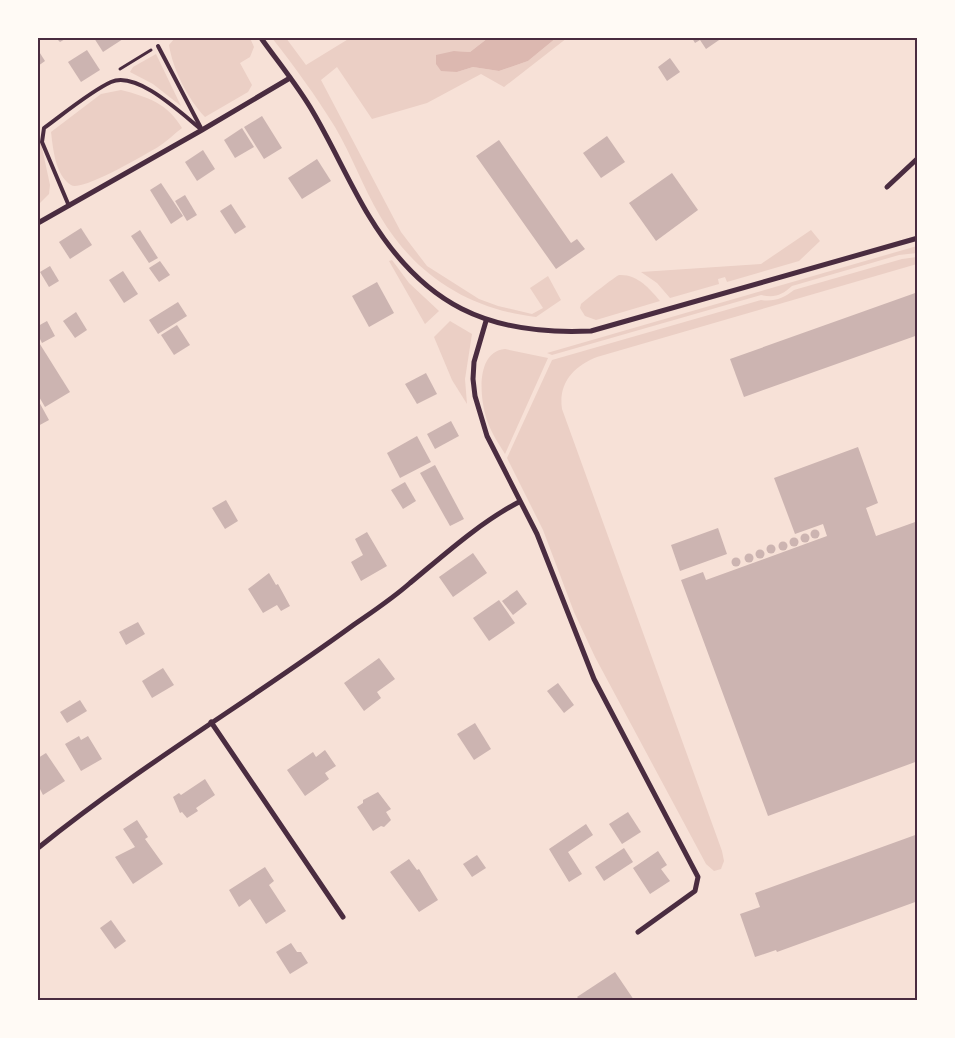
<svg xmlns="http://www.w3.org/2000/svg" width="955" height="1038" font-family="Karla,sans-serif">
	<rect width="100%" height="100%" fill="#f7e1d7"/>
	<g fill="#ebcfc5">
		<path d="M175 38H250L254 47 250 57 240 63 252 85 248 92 205 117C188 99 173 70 169 45Z"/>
		<path d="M272 38H286L306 65 350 38H488L470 52 454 51 457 72 473 67 499 71 528 61 556 38H567L504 87 481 74 427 103 372 119 337 67 321 80 401 232 427 266 479 299 498 306 532 314 543 308 530 288 548 276 561 300 536 317C468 309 415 275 380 216 363 187 352 156 335 127 316 96 294 66 272 38Z"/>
		<path d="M156 54 181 106 153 84 130 72 133 67Z"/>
		<path d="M121 90C148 97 167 103 182 128 174 134 166 142 158 147 144 155 82 192 71 185 55 175 53 148 51 132L101 94Z"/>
		<path d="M38 139 41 143 50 185 49 194 38 205Z"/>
		<path d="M811 230 820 241 799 261 727 282 725 277 718 279 719 284 670 298 657 283 641 272 761 264Z"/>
		<path d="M917 246V253L899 255 792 286C782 295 775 298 761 295L552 355 547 353Z"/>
		<path d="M917 257V264L597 357C574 366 558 383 562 409L722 851 724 861 721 869 714 871 706 864 595 657 574 612 543 530 507 458 552 360 761 300C774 302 784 298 794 290L902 259Z"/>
		<path d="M392 260 409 283 439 311 425 324 389 261Z"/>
		<path d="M619 275C637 274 649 288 660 301L596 320 585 316 580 308 581 304C585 300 616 276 619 275Z"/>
		<path d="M450 321 472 334 465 379 467 404 452 380 434 337Z"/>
		<path d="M505 349 548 358 505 454C499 444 492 434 488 423 480 402 474 352 505 349Z"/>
	</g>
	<path fill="#dcb8b0" d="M488 38H556L528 61 499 71 473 67 457 72 441 71 436 64V55L454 51 470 52Z"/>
	<g fill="#ccb4b1">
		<path d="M56 38H67L60 42Z"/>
		<path d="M94 38H122L123 39 103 52Z"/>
		<path d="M692 38H722L706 49 700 40 695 43Z"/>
		<path d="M38 50 45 61 38 66Z"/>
		<path d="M87 50 100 70 81 82 68 62Z"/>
		<path d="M670 58 680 72 667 81 658 67Z"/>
		<path d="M262 116 282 148 264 159 244 127Z"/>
		<path d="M242 128 254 147 235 158 224 140Z"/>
		<path d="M607 136 625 162 601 178 583 153Z"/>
		<path d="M499 140 571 243 577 239 585 249 556 269 476 156Z"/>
		<path d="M203 150 215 169 197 181 185 162Z"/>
		<path d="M317 159 331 181 302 199 288 178Z"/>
		<path d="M672 173 698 210 656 241 629 203Z"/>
		<path d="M161 183 183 216 171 224 150 190Z"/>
		<path d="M185 195 197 215 187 221 175 201Z"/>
		<path d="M231 204 246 227 235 234 220 211Z"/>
		<path d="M81 228 92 245 70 259 59 242Z"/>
		<path d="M140 230 158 258 149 263 131 236Z"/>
		<path d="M160 261 170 275 159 282 149 268Z"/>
		<path d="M50 266 59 281 49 287 40 272Z"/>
		<path d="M123 271 138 294 124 303 109 280Z"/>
		<path d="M377 282 394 313 369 327 352 296Z"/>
		<path d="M918 292V335L744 397 730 359Z"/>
		<path d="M178 302 187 316 158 334 149 320Z"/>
		<path d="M76 312 87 330 75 338 63 321Z"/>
		<path d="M47 321 55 336 42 343 38 335V326Z"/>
		<path d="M177 325 190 345 174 355 161 335Z"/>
		<path d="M38 341 70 392 45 407 38 395Z"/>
		<path d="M426 373 437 394 417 404 405 384Z"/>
		<path d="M38 400 49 420 38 426Z"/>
		<path d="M451 421 459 436 435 449 427 434Z"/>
		<path d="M417 436 431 462 400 478 387 453Z"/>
		<path d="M858 447 878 503 866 508 876 536 918 521V761L768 816 681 580 703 572 706 580 827 536 823 524 795 534 774 478Z"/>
		<path d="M435 465 464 519 450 526 420 473Z"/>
		<path d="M405 482 416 501 403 509 391 490Z"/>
		<path d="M226 500 238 521 225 529 212 508Z"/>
		<path d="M718 528 727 554 680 571 671 545Z"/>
		<circle cx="815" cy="534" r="4.5"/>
		<path d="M367 532 387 566 361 581 351 562 363 555 355 539Z"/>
		<circle cx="805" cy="538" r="4.5"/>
		<circle cx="794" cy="542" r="4.5"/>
		<circle cx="783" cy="546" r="4.5"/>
		<circle cx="771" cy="549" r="4.5"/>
		<circle cx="760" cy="554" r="4.5"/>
		<path d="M473 553 487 573 453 597 439 577Z"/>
		<circle cx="749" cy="558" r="4.5"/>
		<circle cx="736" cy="562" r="4.5"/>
		<path d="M269 573 276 585 278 584 290 606 281 611 277 605 263 613 248 589Z"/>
		<path d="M517 590 527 604 513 615 502 601Z"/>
		<path d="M499 600 515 623 489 641 473 618Z"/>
		<path d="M138 622 145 634 126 645 119 632Z"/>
		<path d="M379 658 395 679 377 692 381 698 364 711 344 683Z"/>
		<path d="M163 668 174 685 152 698 142 681Z"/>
		<path d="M558 683 574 705 564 713 547 691Z"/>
		<path d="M80 700 87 711 67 723 60 712Z"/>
		<path d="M475 723 491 749 474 760 457 734Z"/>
		<path d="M79 736 81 740 88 736 102 759 81 771 65 744Z"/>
		<path d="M325 750 336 766 325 773 329 779 305 796 287 770 313 752 316 757Z"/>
		<path d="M46 753 65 781 43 795 38 785V758Z"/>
		<path d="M205 779 215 795 196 808 198 811 187 818 182 812 180 813 173 797 179 793 181 795Z"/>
		<path d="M378 792 391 809 386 812 391 820 384 827 381 826 373 831 357 807 363 803V800Z"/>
		<path d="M628 812 641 832 622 844 609 824Z"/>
		<path d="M137 820 148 837 145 839 163 864 133 884 115 857 135 847 123 829Z"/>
		<path d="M586 824 593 835 568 852 582 874 569 882 549 849Z"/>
		<path d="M918 834V901L777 952 776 950 755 957 740 914 760 907 755 893Z"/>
		<path d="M624 848 633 862 604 881 595 867Z"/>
		<path d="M658 851 667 865 661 869 670 881 650 894 633 868Z"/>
		<path d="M477 855 486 868 472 877 463 864Z"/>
		<path d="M409 859 417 870 419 869 438 900 419 912 390 872Z"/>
		<path d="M265 867 274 881 269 885 286 911 266 924 250 899 239 907 229 890Z"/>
		<path d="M111 920 126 941 115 949 100 928Z"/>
		<path d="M291 943 297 952H301L308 963 290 974 276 952Z"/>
		<path d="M615 972 634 1000H580L577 997Z"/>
	</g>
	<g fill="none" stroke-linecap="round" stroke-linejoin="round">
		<path stroke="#4a2c40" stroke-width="3" d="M120 69 151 50"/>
		<g stroke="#4a2c40" stroke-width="4">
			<path d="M158 46 201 128"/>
			<path d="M69 206 42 142 44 128C62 115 91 91 111 82 137 70 183 115 202 130"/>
		</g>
		<g stroke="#4a2c40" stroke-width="5">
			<path d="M261 38C278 62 298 86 313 112 333 146 349 183 369 216 423 305 488 336 591 331L918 238"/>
			<path d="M887 187 918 158"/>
			<path d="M38 223 202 130 290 78"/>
			<path d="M486 321 474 362 473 379 475 396 487 436 537 534 594 679 698 877 695 891 638 932"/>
			<path d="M211 722 343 917"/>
			<path d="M38 848C138 767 248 702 352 626 372 612 392 599 410 583 444 555 479 523 519 502"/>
		</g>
	</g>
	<rect width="955" height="1038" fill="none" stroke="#fffaf5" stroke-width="78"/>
	<rect x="39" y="39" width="877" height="960" fill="none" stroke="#4a2c40" stroke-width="2"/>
</svg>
